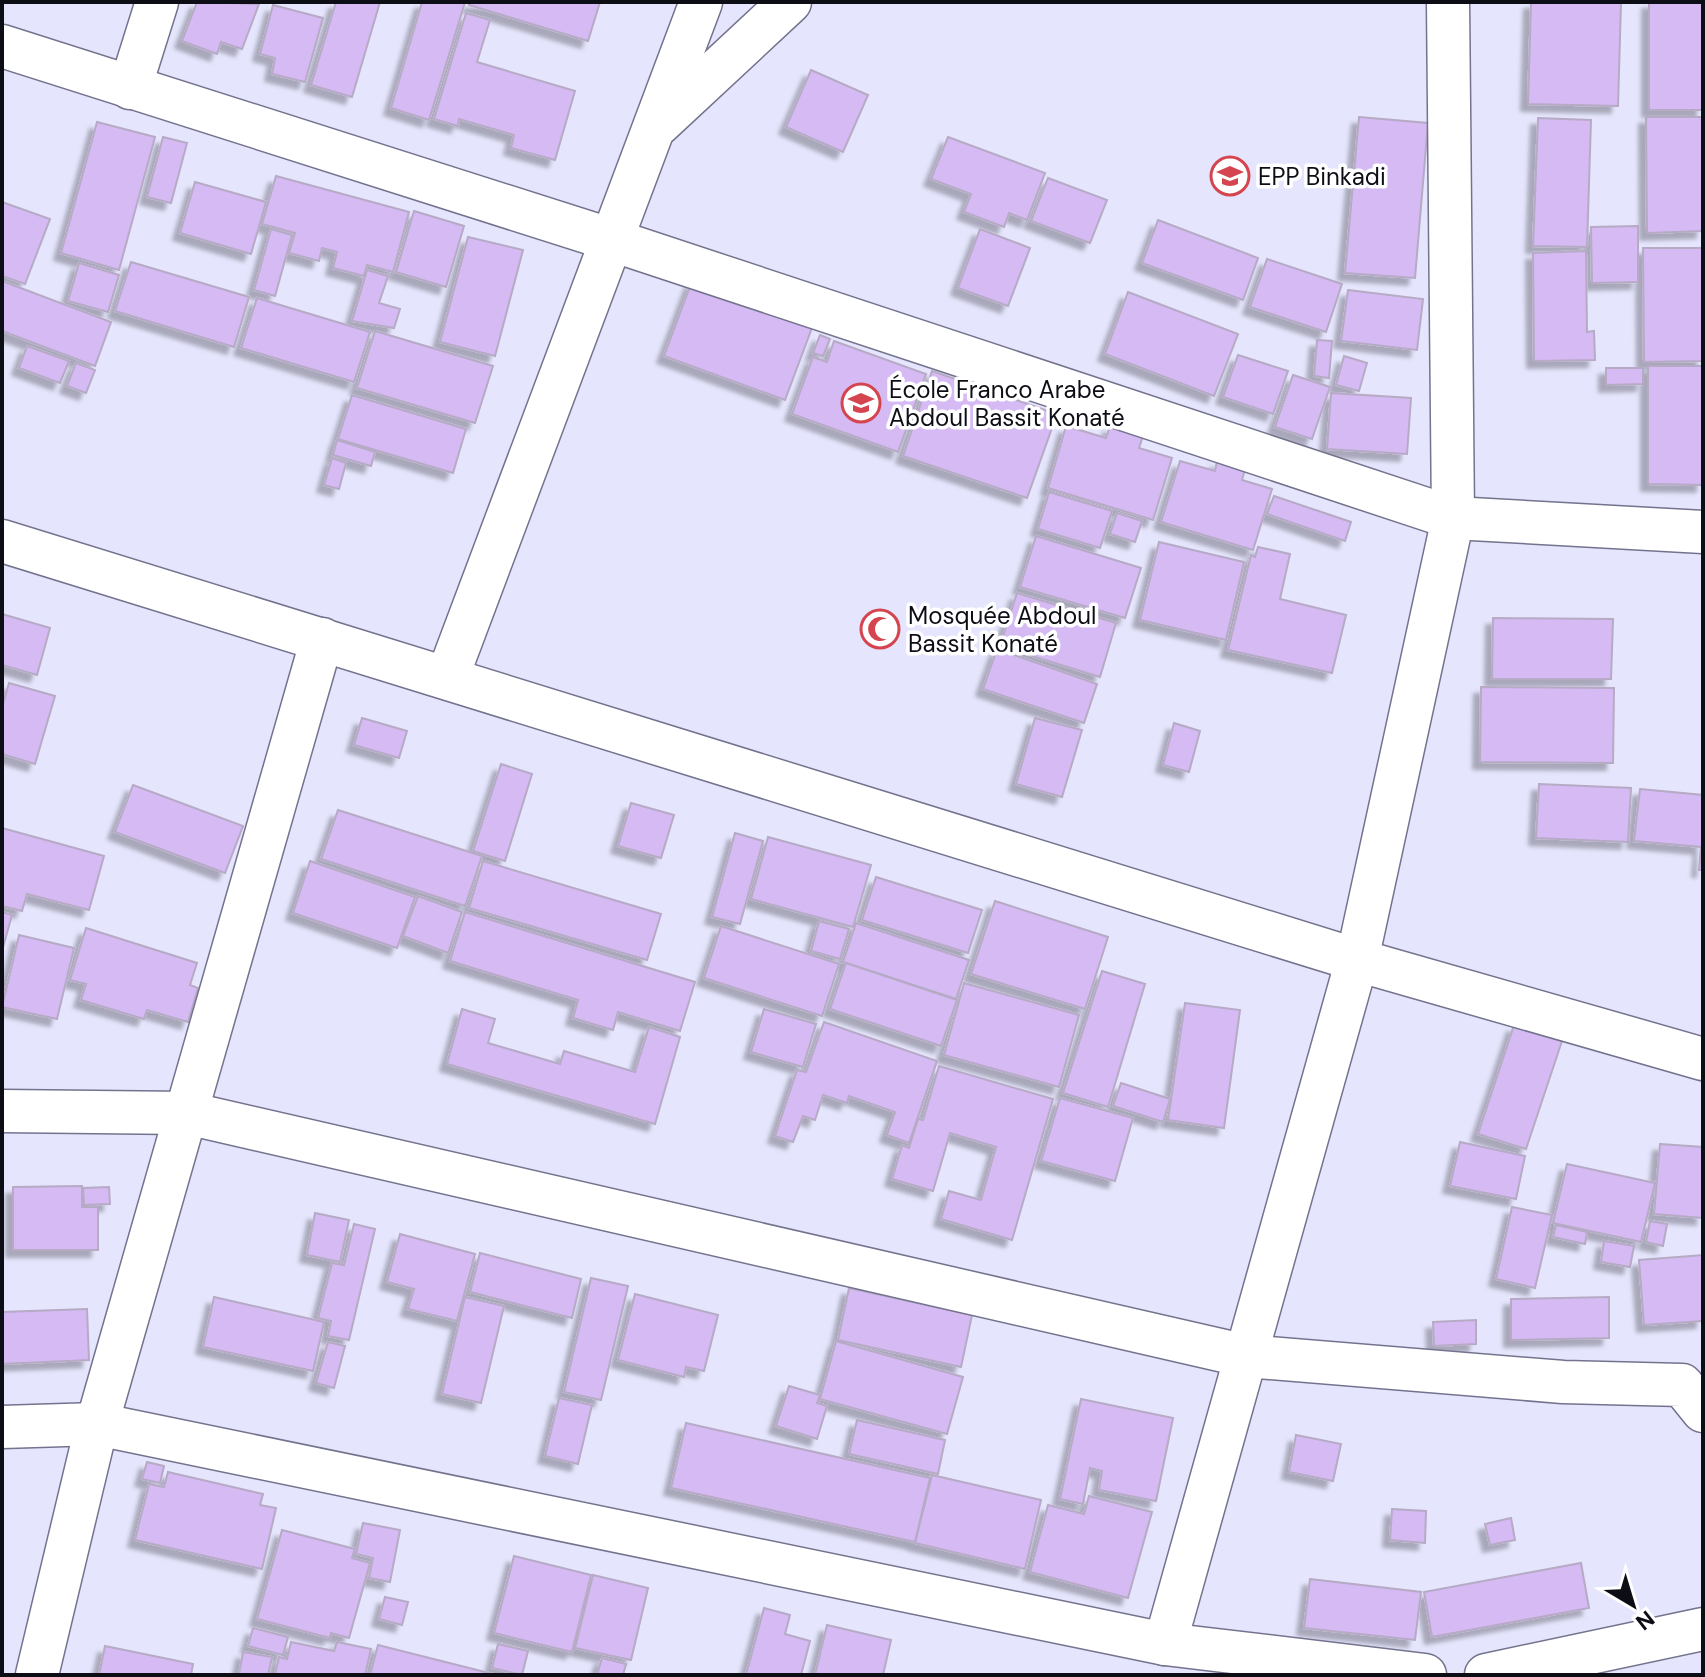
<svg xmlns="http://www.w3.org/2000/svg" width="1705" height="1677" font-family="'DM Sans',sans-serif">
	<defs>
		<filter id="shadow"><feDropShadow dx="-7" dy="7" stdDeviation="2" flood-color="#0004"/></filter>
	</defs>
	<rect width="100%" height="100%" fill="#e5e5fd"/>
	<g fill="#d5baf4" stroke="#b6aac5" stroke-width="2" filter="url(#shadow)">
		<path d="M197 2 259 4 242 49 221 42 217 54 182 41Z"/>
		<path d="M336 2H380L352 97 311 85Z"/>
		<path d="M422 2H465L429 120 391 108Z"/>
		<path d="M470 2H600L588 41 469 5Z"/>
		<path d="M1531 2 1621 3 1618 106 1528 104Z"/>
		<rect x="1649" y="2" width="54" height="108"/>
		<path d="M273 5 323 18 305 82 272 74 275 58 260 54Z"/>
		<path d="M466 13 490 20 477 62 575 91 555 160 511 148 514 135 459 119 458 126 434 119Z"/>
		<path d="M811 70 868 95 843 152 786 127Z"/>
		<path d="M1359 117 1428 123 1415 278 1345 273Z"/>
		<path d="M1646 117H1703V231L1647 233Z"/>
		<path d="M1538 118 1591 120 1587 247 1533 246Z"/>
		<path d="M97 122 155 137 119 270 61 253Z"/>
		<path d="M163 137 187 143 171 203 147 197Z"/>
		<path d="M948 137 1045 173 1027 220 1009 213 1004 227 964 212 971 194 931 179Z"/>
		<path d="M276 176 409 212 393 272 367 265 364 276 333 268 337 252 322 248 319 261 289 253 295 233 262 224Z"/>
		<path d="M1048 178 1107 200 1090 243 1031 221Z"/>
		<path d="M195 182 266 202 251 254 180 233Z"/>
		<path d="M2 202 50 219 25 284 2 276Z"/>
		<path d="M414 211 464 226 446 287 396 272Z"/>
		<path d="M1158 220 1258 258 1243 300 1142 263Z"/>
		<path d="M1638 226V282L1592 283 1591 227Z"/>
		<path d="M271 229 292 235 275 296 254 290Z"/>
		<path d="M980 229 1030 248 1008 306 958 288Z"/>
		<path d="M468 237 523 250 495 356 440 342Z"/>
		<path d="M1643 248H1703V361L1644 362Z"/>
		<path d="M1586 251 1587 332 1594 331 1595 360 1534 361 1533 253Z"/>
		<path d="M1267 259 1342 284 1326 332 1250 307Z"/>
		<path d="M131 262 249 297 234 347 115 311Z"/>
		<path d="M79 263 119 275 108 312 68 301Z"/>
		<path d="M367 270 388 276 379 303 400 309 394 328 352 321Z"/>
		<path d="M2 281 111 322 95 366 2 331Z"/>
		<path d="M692 281 813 325 785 400 664 356Z"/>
		<path d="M1348 290 1423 299 1417 350 1341 341Z"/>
		<path d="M1128 292 1238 334 1214 396 1105 354Z"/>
		<path d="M257 298 370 332 354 382 241 348Z"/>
		<path d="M375 331 493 366 475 423 357 388Z"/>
		<path d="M820 335 830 339 823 356 813 353Z"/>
		<path d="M1317 340 1332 341 1329 378 1314 376Z"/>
		<path d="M834 341 926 374 898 452 792 414 813 357 827 362Z"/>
		<path d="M27 346 69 361 60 383 19 368Z"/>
		<path d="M1238 355 1288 371 1273 414 1223 397Z"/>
		<path d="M1344 356 1367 363 1359 391 1336 385Z"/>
		<path d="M76 363 95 370 86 393 67 386Z"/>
		<path d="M1648 366H1703V485L1648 484Z"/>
		<path d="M1606 368H1643V384L1606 385Z"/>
		<path d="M932 371 1057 414 1027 498 903 456Z"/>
		<path d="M1293 375 1330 387 1312 439 1275 427Z"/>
		<path d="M1331 393 1411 398 1407 454 1327 449Z"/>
		<path d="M352 395 466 429 453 473 338 439Z"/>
		<path d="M1066 426 1106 438 1110 426 1143 436 1139 448 1172 458 1153 520 1048 488Z"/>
		<path d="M337 440 375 452 371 466 333 455Z"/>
		<path d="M332 458 346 463 339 489 324 485Z"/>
		<path d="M1180 461 1215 471 1217 461 1245 469 1242 480 1272 489 1253 550 1161 522Z"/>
		<path d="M1049 492 1112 511 1100 548 1038 529Z"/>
		<path d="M1274 496 1351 522 1345 541 1267 514Z"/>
		<path d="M1117 513 1142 521 1135 542 1110 534Z"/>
		<path d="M1036 536 1141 568 1125 618 1020 587Z"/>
		<path d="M1159 542 1244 562 1226 640 1140 620Z"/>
		<path d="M1258 547 1290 554 1280 599 1346 615 1332 673 1228 650 1251 555 1255 557Z"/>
		<path d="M1017 593 1116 623 1100 677 1000 646Z"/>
		<path d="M2 614 50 628 37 675 2 665Z"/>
		<path d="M1493 618 1613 619 1611 679H1492Z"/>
		<path d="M997 649 1097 684 1084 723 983 689Z"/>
		<path d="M9 683 55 696 35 764 2 754V707Z"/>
		<path d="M1481 687 1614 688 1613 763 1480 762Z"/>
		<path d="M362 718 407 731 399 758 354 745Z"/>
		<path d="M1035 718 1082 730 1062 797 1016 784Z"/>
		<path d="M1174 723 1200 731 1189 772 1163 765Z"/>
		<path d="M501 764 532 774 505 861 473 851Z"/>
		<path d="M1539 784 1631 788 1628 842 1536 838Z"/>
		<path d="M133 785 243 826 225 873 115 832Z"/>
		<path d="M1640 789 1703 795V870H1699L1701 847 1634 841Z"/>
		<path d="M631 803 674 815 661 858 618 846Z"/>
		<path d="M338 810 482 856 465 906 321 859Z"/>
		<path d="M2 828 104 856 89 910 27 894 22 911 2 906Z"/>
		<path d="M735 833 763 841 740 924 712 917Z"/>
		<path d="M768 837 871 865 853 927 751 899Z"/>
		<path d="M310 861 415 897 397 948 293 913Z"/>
		<path d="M483 861 661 914 647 960 469 908Z"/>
		<path d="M876 877 982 910 968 953 862 920Z"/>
		<path d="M418 896 462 912 448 953 403 936Z"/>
		<path d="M995 901 1108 937 1085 1009 971 974Z"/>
		<path d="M2 912 12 915 2 951Z"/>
		<path d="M465 912 695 982 680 1031 618 1012 613 1030 573 1018 578 1000 450 961Z"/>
		<path d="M819 921 849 929 840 959 811 951Z"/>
		<path d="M856 923 969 960 956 999 843 962Z"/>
		<path d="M721 926 839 964 822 1016 704 978Z"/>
		<path d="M86 928 197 963 190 985 198 988 188 1022 147 1010 144 1019 81 1000 86 984 70 980Z"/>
		<path d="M19 935 74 948 57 1019 2 1007Z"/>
		<path d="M846 963 957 1000 941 1046 830 1009Z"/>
		<path d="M1102 971 1145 984 1108 1107 1063 1093Z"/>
		<path d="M964 983 1079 1015 1059 1087 944 1055Z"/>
		<path d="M1185 1003 1240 1010 1224 1128 1168 1120Z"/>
		<path d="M462 1009 495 1019 488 1043 560 1064 564 1051 635 1072 649 1027 680 1037 655 1124 447 1064Z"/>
		<path d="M764 1009 816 1024 803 1067 751 1052Z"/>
		<path d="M824 1022 937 1061 909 1143 887 1135 895 1112 849 1096 847 1103 823 1095 815 1120 803 1116 793 1142 775 1136 797 1070 806 1072Z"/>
		<path d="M1514 1025 1562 1041 1526 1149 1478 1134Z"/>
		<path d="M939 1066 1053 1099 1012 1240 941 1219 949 1191 981 1200 996 1147 950 1133 933 1191 892 1179 902 1145 909 1148 918 1119 923 1120Z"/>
		<path d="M1121 1083 1170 1099 1163 1122 1113 1106Z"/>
		<path d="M1060 1098 1133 1118 1115 1181 1041 1161Z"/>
		<path d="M1460 1142 1525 1156 1516 1199 1450 1186Z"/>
		<path d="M1660 1144 1703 1147V1218L1654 1214Z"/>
		<path d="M1567 1164 1655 1183 1641 1242 1553 1223Z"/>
		<path d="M82 1186V1207H98V1250H13V1187Z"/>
		<path d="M109 1187 110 1204 84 1205 83 1188Z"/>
		<path d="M1512 1207 1552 1215 1535 1288 1496 1279Z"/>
		<path d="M315 1213 349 1220 340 1262 307 1255Z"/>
		<path d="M1650 1221 1667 1224 1663 1246 1646 1242Z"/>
		<path d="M354 1224 375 1229 349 1340 328 1336 331 1321 318 1318 332 1263 344 1265Z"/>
		<path d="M1556 1225 1587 1232 1585 1244 1553 1237Z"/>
		<path d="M400 1234 475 1254 457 1321 408 1309 414 1289 387 1282Z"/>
		<path d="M1604 1241 1634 1246 1630 1267 1601 1262Z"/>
		<path d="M480 1253 581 1279 572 1318 470 1292Z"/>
		<path d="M1703 1255V1321L1644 1325 1639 1260Z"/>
		<path d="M591 1278 628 1286 601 1400 564 1392Z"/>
		<path d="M849 1288 972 1315 961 1367 838 1340Z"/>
		<path d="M635 1294 718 1315 704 1371 686 1367 684 1377 618 1360Z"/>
		<path d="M214 1297 324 1322 313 1371 203 1347Z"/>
		<path d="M465 1297 504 1306 481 1403 442 1394Z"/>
		<path d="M1609 1297V1338L1511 1340V1299Z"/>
		<path d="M87 1309 89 1360 2 1364V1312Z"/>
		<path d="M1476 1320V1344L1434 1346 1433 1322Z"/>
		<path d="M836 1341 963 1377 947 1434 820 1399Z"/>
		<path d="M328 1342 345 1346 334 1388 316 1383Z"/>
		<path d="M789 1386 820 1395 817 1403 827 1406 817 1439 776 1426Z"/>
		<path d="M559 1398 592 1405 578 1464 545 1456Z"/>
		<path d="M1081 1399 1173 1418 1156 1501 1099 1490 1102 1471 1090 1468 1083 1504 1060 1499Z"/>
		<path d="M857 1420 945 1440 938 1474 849 1454Z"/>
		<path d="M686 1423 930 1478 915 1542 671 1488Z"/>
		<path d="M1296 1435 1341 1444 1333 1481 1289 1472Z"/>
		<path d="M147 1462 164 1466 160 1483 142 1479Z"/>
		<path d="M168 1472 263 1494 260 1505 276 1508 262 1569 135 1540 149 1484 164 1487Z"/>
		<path d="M932 1475 1041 1500 1025 1569 915 1543Z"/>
		<path d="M1089 1496 1152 1512 1128 1598 1030 1572 1048 1505 1084 1514Z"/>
		<path d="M1392 1509 1426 1511 1425 1543 1390 1540Z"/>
		<path d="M1511 1518 1515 1540 1490 1545 1485 1524Z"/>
		<path d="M363 1523 400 1530 390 1582 369 1578 373 1558 356 1554Z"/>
		<path d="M282 1530 355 1549 352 1558 370 1563 349 1638 331 1633 330 1638 257 1619Z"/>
		<path d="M514 1556 591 1575 572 1652 494 1633Z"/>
		<path d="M1581 1563 1589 1608 1432 1637 1424 1592Z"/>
		<path d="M593 1575 648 1588 631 1660 575 1648Z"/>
		<path d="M1310 1579 1421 1592 1415 1640 1304 1628Z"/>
		<path d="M385 1597 408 1602 402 1625 379 1619Z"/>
		<path d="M764 1608 790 1615 785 1634 810 1641 801 1675H746Z"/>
		<path d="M827 1625 891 1640 883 1675H815Z"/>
		<path d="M253 1628 288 1637 283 1655 248 1646Z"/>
		<path d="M291 1642 334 1651 337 1642 371 1649 365 1675H275L279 1657 287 1659Z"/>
		<path d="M498 1644 528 1651 522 1675 492 1668Z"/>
		<path d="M378 1645 493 1674 370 1675Z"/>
		<path d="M105 1646 193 1664 191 1675H99Z"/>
		<path d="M243 1652 272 1657 268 1675 239 1674Z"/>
		<path d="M602 1658 626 1664 623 1675H597Z"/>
	</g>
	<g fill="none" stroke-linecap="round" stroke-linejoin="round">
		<defs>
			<g id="minor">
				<path d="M2 46 609 239 1453 518 1703 532"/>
				<path d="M130 88 157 2"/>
				<path d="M659 124 790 2"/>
				<path d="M2 541 1357 960 1703 1059"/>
				<path d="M447 678 701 2"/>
				<path d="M2 1111 187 1113 1246 1356 1563 1382 1682 1385 1703 1411"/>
				<path d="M2 1427 97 1424 1165 1644 1425 1675"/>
				<path d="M1165 1644 1357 960 1453 518 1448 2"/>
				<path d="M37 1675 97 1424 322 639"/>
				<path d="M1486 1675 1703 1629"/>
			</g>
		</defs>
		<use href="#minor" stroke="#74738e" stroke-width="45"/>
		<use href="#minor" stroke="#fff" stroke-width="42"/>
	</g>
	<defs>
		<symbol id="school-ring" viewBox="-11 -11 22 22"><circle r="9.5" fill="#fff" stroke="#d5454f" stroke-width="1.5"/><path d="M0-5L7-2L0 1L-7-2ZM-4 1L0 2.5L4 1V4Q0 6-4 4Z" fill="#d5454f"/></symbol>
		<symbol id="mosque-ring" viewBox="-11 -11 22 22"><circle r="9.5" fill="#fff" stroke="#d5454f" stroke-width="1.5"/><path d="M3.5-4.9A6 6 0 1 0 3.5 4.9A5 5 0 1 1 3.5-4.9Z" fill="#d5454f"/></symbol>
	</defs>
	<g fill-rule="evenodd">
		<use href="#school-ring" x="1208" y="154" width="44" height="44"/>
		<use href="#school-ring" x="839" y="381" width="44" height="44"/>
		<use href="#mosque-ring" x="858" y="607" width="44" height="44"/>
	</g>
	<g text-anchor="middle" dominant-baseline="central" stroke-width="7" stroke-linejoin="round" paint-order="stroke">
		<g font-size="24" fill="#0d0d16" stroke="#fff" text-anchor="start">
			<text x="1258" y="176">EPP Binkadi</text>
			<text x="889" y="389">École Franco Arabe<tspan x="889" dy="28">Abdoul Bassit Konaté</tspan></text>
			<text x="908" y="615">Mosquée Abdoul<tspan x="908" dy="28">Bassit Konaté</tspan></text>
		</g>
	</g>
	<rect width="1705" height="1677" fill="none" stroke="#0d0d16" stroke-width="8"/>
	<g transform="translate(1633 1605) rotate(142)" stroke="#ffffff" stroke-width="6" paint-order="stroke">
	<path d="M0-6L14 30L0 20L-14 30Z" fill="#0d0d16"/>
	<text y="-12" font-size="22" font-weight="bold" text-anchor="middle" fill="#0d0d16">N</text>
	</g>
</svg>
